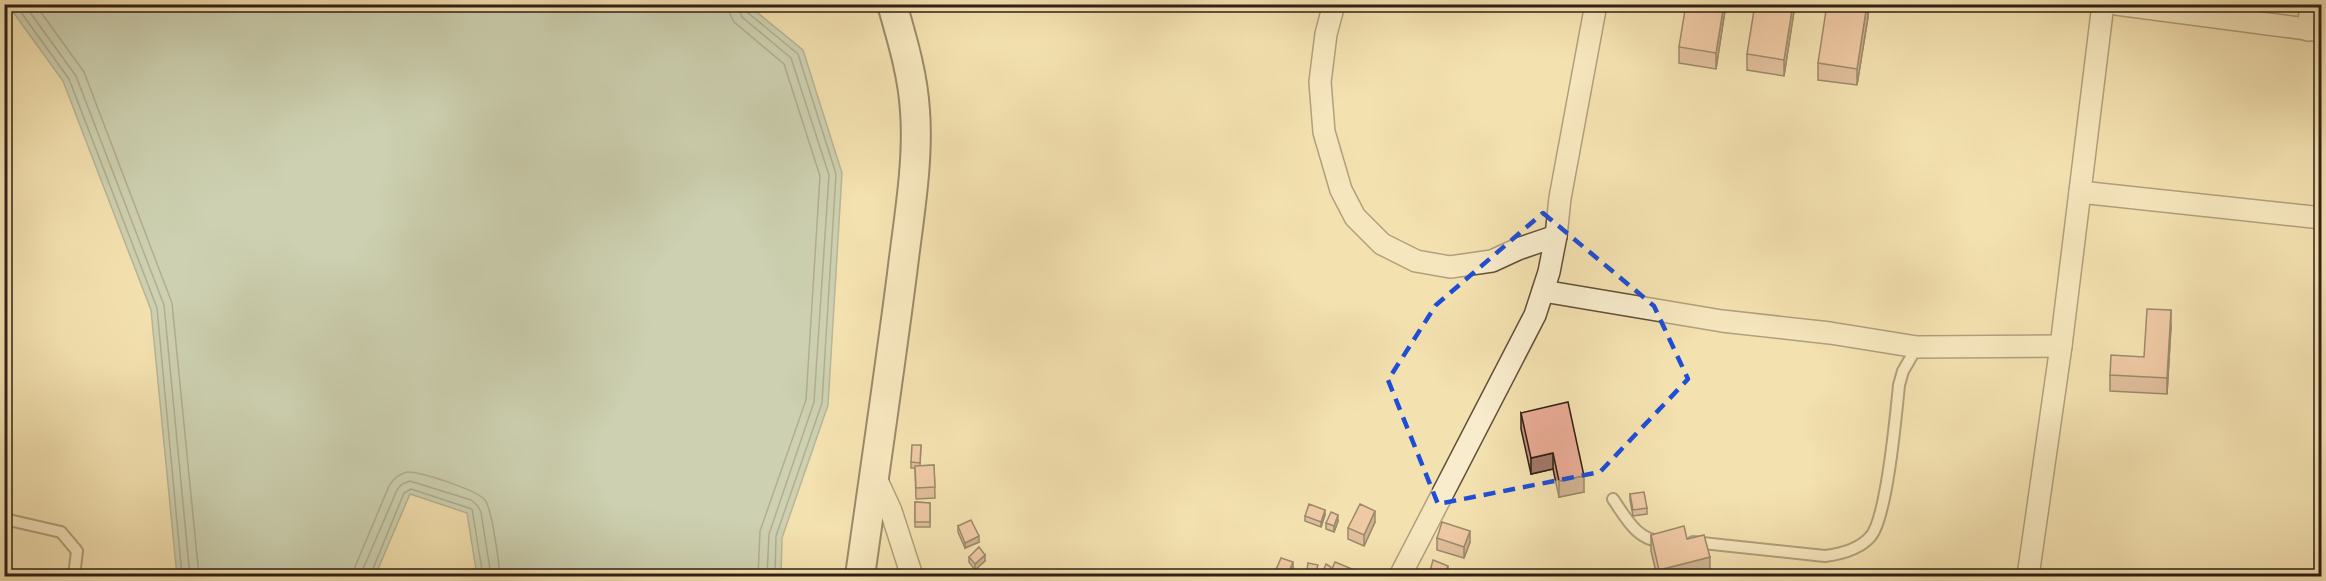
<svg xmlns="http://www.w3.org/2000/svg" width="2326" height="581" font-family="Vollkorn,serif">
	<rect width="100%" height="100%" fill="#f4e1b0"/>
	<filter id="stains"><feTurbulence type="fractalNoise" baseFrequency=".00333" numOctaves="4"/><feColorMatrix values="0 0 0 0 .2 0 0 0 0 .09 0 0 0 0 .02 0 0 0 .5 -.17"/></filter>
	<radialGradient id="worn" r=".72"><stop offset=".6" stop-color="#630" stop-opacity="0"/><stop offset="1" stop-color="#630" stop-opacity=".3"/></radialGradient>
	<path fill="#9dbcb2" stroke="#717e73" stroke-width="1.5" d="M8 5H748L803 50 842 173 828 405 782 538 781 576H477L467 513 410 494 375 576H177L151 310 63 81Z"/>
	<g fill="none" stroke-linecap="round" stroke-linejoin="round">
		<g stroke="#666e64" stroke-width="1.5">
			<path d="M15 4 69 79 157 308 182 576"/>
			<path d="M24 4 76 76 164 305 190 576"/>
			<path d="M35 4 84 72 172 303 199 576"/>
			<path d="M728 4 730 14 734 22 784 64 820 176 806 400 760 531 758 576"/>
			<path d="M737 4 742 17 791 58 829 175 814 402 769 534 767 576"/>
			<path d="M745 4 747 12 798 54 836 174 822 403 776 536 775 576"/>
			<path d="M353 576 355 567 389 486C393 479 399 474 407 472 419 471 477 490 485 500 492 509 499 563 500 576"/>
			<path d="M362 576 363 569 397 490 402 484 410 481 471 500 477 505 481 512 491 576"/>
			<path d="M370 576 404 493 411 489 472 509 483 576"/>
		</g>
		<defs>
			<g id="service">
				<path d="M1613 499C1626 518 1638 542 1663 541"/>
				<path d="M4 523 13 521 61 532 77 551 74 576"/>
				<path d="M1693 542 1825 556C1841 554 1860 549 1871 536 1887 516 1896 415 1899 385L1903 371 1917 347"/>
			</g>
			<g id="minor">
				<path d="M1334 4 1326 34 1320 82 1324 132 1341 190 1355 217 1382 244 1416 261 1450 267 1492 261 1518 249 1556 236"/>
				<path d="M2116 4 2322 31"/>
				<path d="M2308 30 2311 4"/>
				<path d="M2080 192 2322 218"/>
				<path d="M1543 291 1722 321 1830 333 1917 347 2061 346"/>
				<path d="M874 474 891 511 912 576"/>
				<path d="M1400 576 1535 315 1549 272 1556 236 1560 198 1596 4"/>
				<path d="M2028 576 2061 346 2103 4"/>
			</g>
			<path id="secondary" d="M860 576C874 476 889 375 902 274 908 223 919 162 915 111 913 75 902 39 892 4"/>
		</defs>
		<use href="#service" stroke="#61503c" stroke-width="14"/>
		<use href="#minor" stroke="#61503c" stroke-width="24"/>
		<use href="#secondary" stroke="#302015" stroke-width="32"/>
		<use href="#service" stroke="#f8eccc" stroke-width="10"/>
		<use href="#minor" stroke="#f8eccc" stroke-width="21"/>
		<use href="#secondary" stroke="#f8eccc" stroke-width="28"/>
	</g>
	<g fill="#c89380" stroke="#302015" stroke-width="1.5">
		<path d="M1726 4 1716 69 1679 63V47Z"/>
		<path d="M1795 4 1784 76 1747 70V54Z"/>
		<path d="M1868 4V17L1857 85 1818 80V63Z"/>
		<path d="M2171 326 2167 394 2110 391V375L2144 357Z"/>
		<path d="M1521 413 1584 492 1559 497 1553 469 1531 474 1521 429Z"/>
		<path d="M921 445 920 466 934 465 935 498 916 499 915 468H911V462Z"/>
		<path d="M1630 494 1647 508V514L1633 516 1630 500Z"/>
		<path d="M915 502 930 503V527H915Z"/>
		<path d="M1325 515 1321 527 1305 521V516Z"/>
		<path d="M1338 521 1334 532 1326 529V523Z"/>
		<path d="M1375 522 1364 546 1348 539V528Z"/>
		<path d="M958 526 979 542 965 548 958 532Z"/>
		<path d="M1651 535 1687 539 1710 573 1696 576H1657L1651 551Z"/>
		<path d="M1437 538 1470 542 1464 558 1437 550Z"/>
		<path d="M969 557 985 561 975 570 969 562Z"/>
		<path d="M1293 568 1289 576H1275V572Z"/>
		<path d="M1307 570H1318L1316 576H1307Z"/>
		<path d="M1430 571H1448L1446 576H1430Z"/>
	</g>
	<g fill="#a27868" stroke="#302015" stroke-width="1.5">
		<path d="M1724 4H1726L1716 69V53Z"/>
		<path d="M1793 4H1795V5L1784 76V60Z"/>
		<path d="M1867 4 1868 17 1857 85V69Z"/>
		<path d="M2171 310V326L2167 394V378Z"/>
		<path d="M1553 453V469L1531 474V458Z"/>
		<path d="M1584 476V492L1559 497V481Z"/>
		<path d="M1325 510V515L1321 527V522Z"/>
		<path d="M1375 511V522L1364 546V535Z"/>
		<path d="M1338 515V521L1334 532V526Z"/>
		<path d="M1470 531V542L1464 558V547Z"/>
		<path d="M979 536V542L965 548V543Z"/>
		<path d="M985 555V561L975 570V564Z"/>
		<path d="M1710 557V573L1696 576H1659V570Z"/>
		<path d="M1293 562V568L1289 576H1287Z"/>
		<path d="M1448 566V571L1446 576H1444Z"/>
	</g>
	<g fill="#e8ab95" stroke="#302015" stroke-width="1.5">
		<path d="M1686 4H1724L1716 53 1679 47Z"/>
		<path d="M1755 4H1793L1784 60 1747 54Z"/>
		<path d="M1827 4H1867L1857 69 1818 63Z"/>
		<path d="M2147 309 2171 310 2167 378 2110 375 2111 355 2144 357Z"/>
		<path d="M1568 402 1584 476 1559 481 1553 453 1531 458 1521 413Z"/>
		<path d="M912 445H921L920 463 911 462Z"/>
		<path d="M934 465 935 487 916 488 915 466Z"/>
		<path d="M1644 492 1647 508 1633 510 1630 494Z"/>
		<path d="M915 502 930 503V522H915Z"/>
		<path d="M1309 504 1325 510 1321 522 1305 516Z"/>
		<path d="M1360 504 1375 511 1364 535 1348 528Z"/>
		<path d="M1331 512 1338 515 1334 526 1326 523Z"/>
		<path d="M971 520 979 536 965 543 958 526Z"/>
		<path d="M1442 522 1470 531 1464 547 1437 538Z"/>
		<path d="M1684 526 1687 539 1704 535 1710 557 1659 570 1651 535Z"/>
		<path d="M979 547 985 555 975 564 969 557Z"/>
		<path d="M1281 558 1293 562 1287 576 1275 572Z"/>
		<path d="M1433 560 1448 566 1444 576 1430 571Z"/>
		<path d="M1335 562 1359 572 1357 576H1329Z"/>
		<path d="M1308 563 1318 565 1316 572 1307 570Z"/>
		<path d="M1326 564 1331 567 1329 573H1330L1329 576H1321Z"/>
		<path d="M1361 572 1372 576H1359Z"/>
	</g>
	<path d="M0 0H2326V581H0ZM1543 213 1654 306 1688 379 1600 472 1438 504 1388 380 1436 305Z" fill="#f4e1b0" fill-opacity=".55" fill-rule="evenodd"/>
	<path fill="none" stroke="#1d4ed8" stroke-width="4.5" stroke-dasharray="12 8" stroke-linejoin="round" d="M1543 213 1654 306 1688 379 1600 472 1438 504 1388 380 1436 305Z"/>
	<rect width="2326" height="581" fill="none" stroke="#f4e1b0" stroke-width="24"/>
	<rect x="6" y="6" width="2314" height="569" fill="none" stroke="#302015" stroke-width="3"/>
	<rect x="12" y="12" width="2302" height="557" fill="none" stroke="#302015" stroke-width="1.5"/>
	<rect width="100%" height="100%" filter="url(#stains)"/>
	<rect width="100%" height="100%" fill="url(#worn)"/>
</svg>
